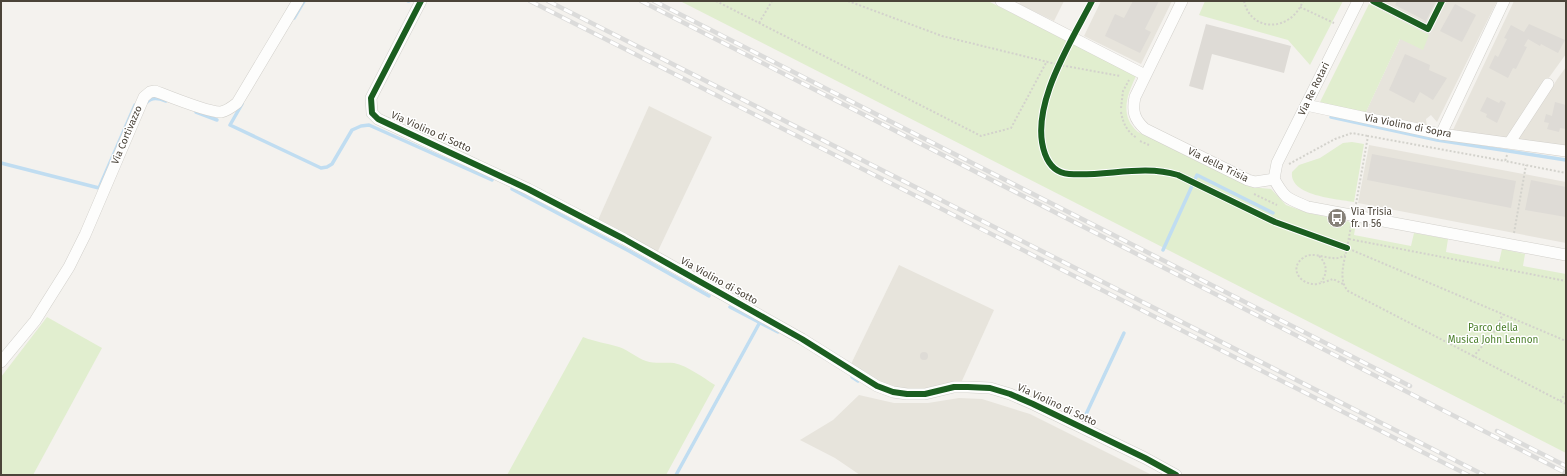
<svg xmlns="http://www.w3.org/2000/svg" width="1567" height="476" font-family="'Fira Sans',sans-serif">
	<rect width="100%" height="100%" fill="#f4f2ee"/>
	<g fill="#e7e4dc">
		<path d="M1021 1H1064L1054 21 1019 4Z"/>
		<path d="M1101 1H1172L1141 64 1084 36Z"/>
		<path d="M1375 1H1497L1437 122 1431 115 1426 119 1427 127 1365 114 1400 39 1429 35 1373 6Z"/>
		<path d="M1514 1H1566V54L1504 140 1452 132Z"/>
		<path d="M1566 67V149L1515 143 1558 78Z"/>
		<path d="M649 106 712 137 657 253 598 220Z"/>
		<path d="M1369 145 1566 182V243L1358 203Z"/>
		<path d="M899 265 994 310 961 383 923 391 889 387 851 364Z"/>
		<path d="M859 395 894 403H928L959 398 982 399 1030 414 1152 475H860L835 458 800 440 833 420Z"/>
	</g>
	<g fill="#e1eecf">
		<path d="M680 1H988L1136 76C1127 95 1119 116 1138 132L1250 187 1271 189 1286 205 1308 213 1356 223 1354 235 1411 246 1414 233 1448 239 1446 252 1499 262 1502 249 1525 254 1523 266 1566 274V453Z"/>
		<path d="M1205 1H1343L1310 65 1288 40 1199 15Z"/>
		<path d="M1369 4 1429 35 1423 50 1400 39 1365 114 1320 102Z"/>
		<path d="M1352 142 1364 144 1354 202C1337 199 1289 196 1292 172L1299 165 1320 158 1343 143Z"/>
		<path d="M47 317 102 348 33 475H1V377Z"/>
		<path d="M583 337C595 342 607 343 619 347 628 350 637 358 646 361 655 364 665 362 674 363 688 366 702 377 715 385L666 475H507Z"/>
	</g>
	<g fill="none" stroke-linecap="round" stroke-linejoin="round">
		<g stroke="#c0ddf1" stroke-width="3.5">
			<path d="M408 1H409"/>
			<path d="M294 18 304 1"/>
			<path d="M146 103C152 97 158 98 166 101"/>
			<path d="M242 104 230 125 321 168 327 167 332 164 352 130 361 126 369 125 492 180"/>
			<path d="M196 112 217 120"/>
			<path d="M1331 117 1437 140 1566 160"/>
			<path d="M1 163 99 188 135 105"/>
			<path d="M512 189 629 251 709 296"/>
			<path d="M1163 250 1197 175 1273 213"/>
			<path d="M730 307 778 332"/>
			<path d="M852 377 858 381"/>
			<path d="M1081 425 1124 333"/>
			<path d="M676 475 760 322"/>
		</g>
	</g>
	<g fill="#dedbd6">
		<path d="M1133 1H1159L1145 29 1151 32 1140 53 1105 36 1115 14 1124 18Z"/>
		<path d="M1397 1H1436L1426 21 1395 5Z"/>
		<path d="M1455 4 1476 15 1462 42 1440 31Z"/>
		<path d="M1206 24 1291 46 1284 73 1212 54 1203 90 1189 86Z"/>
		<path d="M1529 24 1565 40 1558 53 1541 44 1540 46 1528 39 1524 46 1527 47 1516 69 1513 68 1508 78 1489 68 1495 55 1498 57 1507 39 1504 38 1511 25 1524 32Z"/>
		<path d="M1405 54 1430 65 1429 70 1447 78 1433 100 1420 92 1414 103 1389 90Z"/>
		<path d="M1487 97 1499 103 1501 100 1506 103 1497 123 1486 117 1487 114 1480 111Z"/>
		<path d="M1555 102 1566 105V129L1560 128 1559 132 1547 129 1549 123 1544 122 1546 114 1552 116Z"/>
		<path d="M1372 154 1516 181 1511 208 1367 180Z"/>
		<path d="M1531 180 1566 187V217L1525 210Z"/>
		<circle cx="924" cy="356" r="4"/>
	</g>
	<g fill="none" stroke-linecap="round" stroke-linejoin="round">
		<defs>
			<g id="minor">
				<path d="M421 1 371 98 372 113 378 119 528 189 624 239 802 339 877 386 893 392 907 394H925L954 387H968L990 388 1010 394 1033 404 1145 458 1176 475"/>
				<path d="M1001 1 1145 75"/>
				<path d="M1182 1 1135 97C1132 111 1134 119 1145 129L1248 180 1255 182 1274 179"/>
				<path d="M1306 105 1441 134 1566 151"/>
				<path d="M1441 134 1504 1"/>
				<path d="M1510 142 1548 84"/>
				<path d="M1274 179C1285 199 1287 198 1308 207L1566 255"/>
				<path d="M1274 179 1277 163 1358 1"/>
				<path d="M1 362 35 321 69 267 85 235 144 97 150 92 155 91C168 96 209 113 221 112 227 111 232 107 237 103L298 1"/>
			</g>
		</defs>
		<use href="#minor" stroke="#d2d0cb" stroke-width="12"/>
		<g stroke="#d3d2cc" stroke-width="2" stroke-dasharray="2 2" stroke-linecap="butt">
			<path d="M716 1 981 136 1011 128 1047 61"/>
			<path d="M848 1 942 36 1060 65 1120 76"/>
			<path d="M1244 1C1251 33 1291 32 1303 1"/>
			<path d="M1300 7 1334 23"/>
			<path d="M759 23 772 1"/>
			<path d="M1121 108 1123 91 1129 80"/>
			<path d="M1121 112C1123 123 1127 132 1137 138"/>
			<path d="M1140 141 1149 145"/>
			<path d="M1507 155 1505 161 1566 173"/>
			<path d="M1289 164 1335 139 1352 133 1368 136"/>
			<path d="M1254 194 1277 205"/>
			<path d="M1356 204 1368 136 1505 161"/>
			<path d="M1351 226 1347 248 1566 341"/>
			<path d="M1514 233 1526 165"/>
			<path d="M1349 239 1566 281"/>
			<path d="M1347 248C1344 262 1338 280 1348 291L1566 404"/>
			<path d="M1319 256C1327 264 1328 273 1321 282"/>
			<path d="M1343 284 1333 279C1327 281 1318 285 1312 284 1298 282 1290 267 1303 258 1312 251 1323 258 1333 258 1337 259 1342 257 1345 255"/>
			<path d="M1473 357 1494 332 1503 314"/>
			<path d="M1560 401 1566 393"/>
		</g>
		<use href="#minor" stroke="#fdfdfc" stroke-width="11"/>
		<defs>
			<g id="rail">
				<path d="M530 1 1468 475"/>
				<path d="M548 1 1484 475"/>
				<path d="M641 1 1566 473"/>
				<path d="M654 1 1410 386"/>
				<path d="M1497 431 1566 466"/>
			</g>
		</defs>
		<use href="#rail" stroke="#dbdbda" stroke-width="4.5"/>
		<use href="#rail" stroke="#fff" stroke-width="3" stroke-dasharray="9" stroke-linecap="butt"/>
		<defs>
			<g id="cycleway">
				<path d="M421 1 371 98 372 113 378 119 528 189 624 239 802 339 877 386 893 392 907 394H925L954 387H968L990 388 1010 394 1033 404 1145 458 1176 475"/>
				<path d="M1092 1C1071 42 1028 108 1045 154 1049 165 1057 173 1069 174 1106 177 1142 164 1178 175L1275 222 1347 248"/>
				<path d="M1373 1 1428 29 1442 1"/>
			</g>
		</defs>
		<use href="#cycleway" stroke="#fff" stroke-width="8"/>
		<use href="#cycleway" stroke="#1b5e20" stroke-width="6"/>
	</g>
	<defs>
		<symbol id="bus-disc" viewBox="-11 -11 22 22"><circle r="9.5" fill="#868178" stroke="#fff"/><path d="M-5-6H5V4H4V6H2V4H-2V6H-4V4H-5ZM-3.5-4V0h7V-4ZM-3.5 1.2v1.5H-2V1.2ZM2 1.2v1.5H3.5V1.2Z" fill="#fff"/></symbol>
	</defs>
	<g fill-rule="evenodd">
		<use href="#bus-disc" x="1326" y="207" width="22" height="22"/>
	</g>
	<g text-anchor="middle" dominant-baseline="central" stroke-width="3" stroke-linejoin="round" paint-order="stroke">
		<g font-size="10" fill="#4b4439" stroke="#fff">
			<text transform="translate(1314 89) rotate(-64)">Via Re Rotari</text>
			<text transform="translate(1408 126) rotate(11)">Via Violino di Sopra</text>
			<text transform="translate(431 132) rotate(24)">Via Violino di Sotto</text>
			<text transform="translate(127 135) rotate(-67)">Via Cortivazzo</text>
			<text transform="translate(1218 165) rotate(26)">Via della Trisia</text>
			<text transform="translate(719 281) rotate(29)">Via Violino di Sotto</text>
			<text transform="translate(1057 405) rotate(25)">Via Violino di Sotto</text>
		</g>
		<g font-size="10" fill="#4b4439" stroke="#fff" text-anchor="start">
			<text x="1351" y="212">Via Trisia<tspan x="1351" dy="12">fr. n 56</tspan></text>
		</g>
		<g font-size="10" fill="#4a7f2a" stroke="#fff">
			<text x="1493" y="328">Parco della<tspan x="1493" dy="12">Musica John Lennon</tspan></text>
		</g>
	</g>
	<rect width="1567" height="476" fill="none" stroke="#4b4439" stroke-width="4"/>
</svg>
